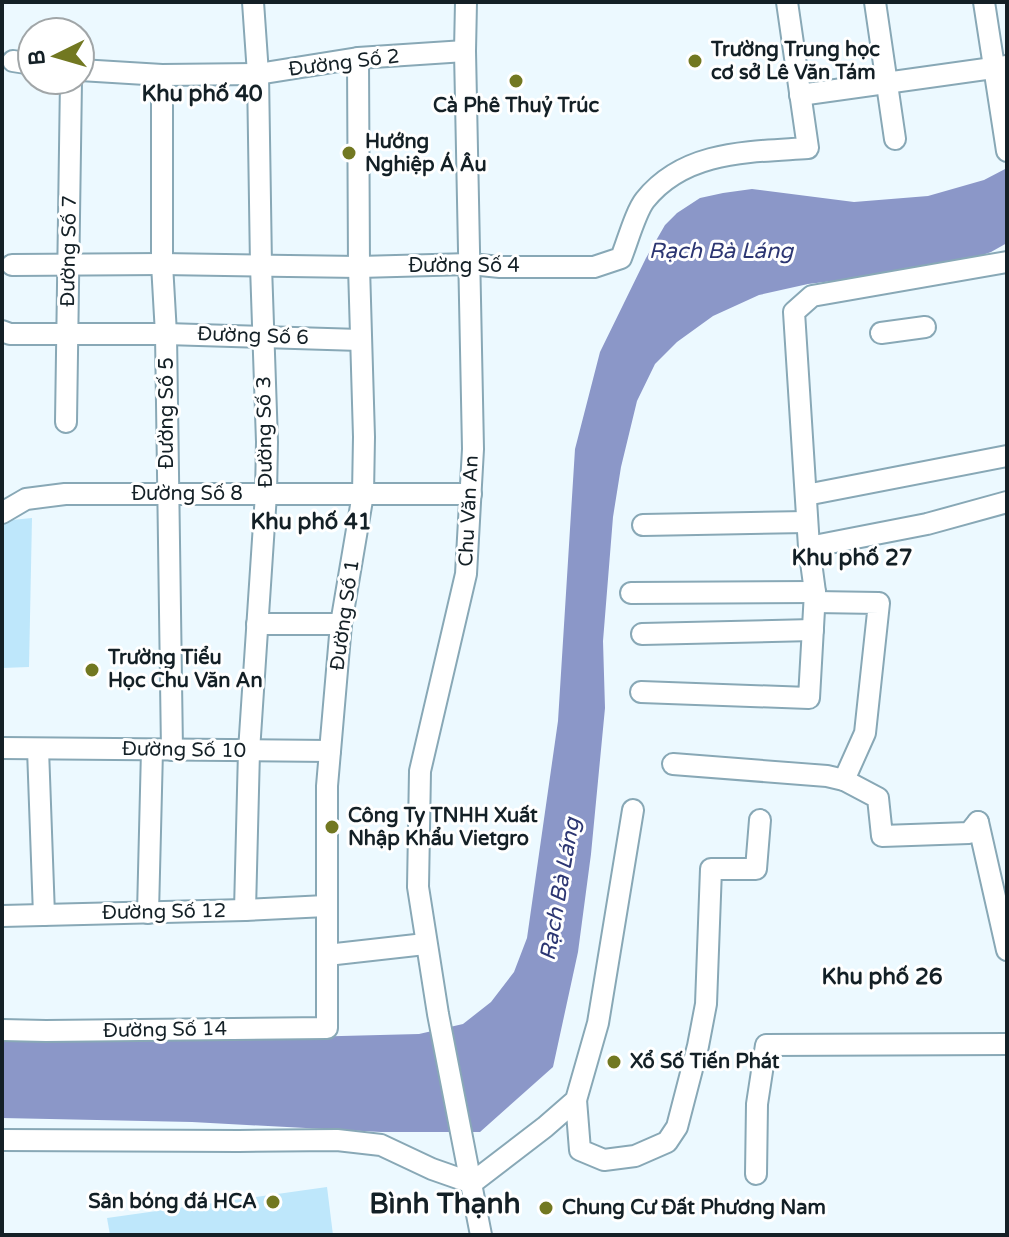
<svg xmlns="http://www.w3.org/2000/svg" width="1009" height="1237" font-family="'Varela Round',sans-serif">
	<rect width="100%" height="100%" fill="#ecf9ff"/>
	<g fill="#bee7fb">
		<path d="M32 518 29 667 2 668V521Z"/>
		<path d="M327 1187 333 1235H110L107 1218Z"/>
	</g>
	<path fill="#8b97c8" d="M1007 168V243L991 252 949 267 808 284 759 295 713 316 677 342 655 364 637 401 621 467 613 517 603 641 605 708 591 854 578 952 553 1067 480 1132H381L192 1122 2 1118V1039L185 1040 419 1034 463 1024 491 1002 514 972 527 938 558 721 575 449 600 352 646 258 665 225 677 213 700 198 723 193 752 189 854 202 928 196 984 180Z"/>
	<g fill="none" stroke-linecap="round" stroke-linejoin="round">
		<defs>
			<g id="minor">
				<path d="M466 2 465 51 473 449 466 574 420 771 418 887 438 1014 481 1235"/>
				<path d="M875 2 895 139"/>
				<path d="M984 2 1007 151"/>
				<path d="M13 61 32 64"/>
				<path d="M80 70 162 75 258 74 358 58 465 51"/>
				<path d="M162 75V264L166 334 172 750"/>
				<path d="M800 95 1007 66"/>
				<path d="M12 265 162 264 359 267 470 264 500 267H594L621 258C627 243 636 211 645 200 685 150 750 152 808 148L787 2"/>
				<path d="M2 331 10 334H166L360 340"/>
				<path d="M881 333 925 327"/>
				<path d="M66 422 71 80"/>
				<path d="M806 495 1007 456"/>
				<path d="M2 513 26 499 65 494H471"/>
				<path d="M643 525 807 522"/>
				<path d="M809 547 927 524 1007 502"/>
				<path d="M631 593 815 592"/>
				<path d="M815 602 879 603 865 733 844 780"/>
				<path d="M257 624H341"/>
				<path d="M642 634 813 630"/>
				<path d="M641 692 809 698 815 592 809 547 794 312 812 296 1007 262"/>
				<path d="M2 748 330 751"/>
				<path d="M38 749 44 915"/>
				<path d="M673 764 827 776 844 780 878 798 882 836 969 833 978 822"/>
				<path d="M978 822 1007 950"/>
				<path d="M245 910 249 751 266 494 267 442 261 266 258 74 253 2"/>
				<path d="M148 913 152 750"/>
				<path d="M2 916 245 910 326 906"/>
				<path d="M327 955 425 944"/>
				<path d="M2 1030 46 1031 327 1028V786L341 624 363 494 364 437 359 267 358 58"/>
				<path d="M576 1100 580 1150 604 1160 635 1156 667 1142 677 1127 698 1046 706 1004 711 869H756L760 820"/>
				<path d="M2 1140 239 1141 337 1140 381 1145 432 1169 472 1183 545 1127 576 1100 598 1023 633 810"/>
				<path d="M756 1174 757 1104 766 1045 1007 1044"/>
			</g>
		</defs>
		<use href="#minor" stroke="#88a8b6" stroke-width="24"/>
		<use href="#minor" stroke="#fff" stroke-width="20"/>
	</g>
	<g fill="#727821" stroke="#fff" stroke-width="3">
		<circle cx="695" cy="61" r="8"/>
		<circle cx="516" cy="81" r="8"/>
		<circle cx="349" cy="153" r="8"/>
		<circle cx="92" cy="670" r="8"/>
		<circle cx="332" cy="827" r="8"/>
		<circle cx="614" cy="1062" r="8"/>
		<circle cx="273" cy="1202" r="8"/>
		<circle cx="546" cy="1208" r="8"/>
	</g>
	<g text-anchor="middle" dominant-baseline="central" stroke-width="6" stroke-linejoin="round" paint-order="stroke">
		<g font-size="20" font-weight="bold" fill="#142026" stroke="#fff" text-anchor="start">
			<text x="711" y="50">Trường Trung học<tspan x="711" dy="23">cơ sở Lê Văn Tám</tspan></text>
			<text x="516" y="106" text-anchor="middle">Cà Phê Thuỷ Trúc</text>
			<text x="365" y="142">Hướng<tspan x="365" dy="23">Nghiệp Á Âu</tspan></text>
			<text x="108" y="658">Trường Tiểu<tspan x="108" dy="23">Học Chu Văn An</tspan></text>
			<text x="348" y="816">Công Ty TNHH Xuất<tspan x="348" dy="23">Nhập Khẩu Vietgro</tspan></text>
			<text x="630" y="1062">Xổ Số Tiến Phát</text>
			<text x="257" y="1202" text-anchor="end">Sân bóng đá HCA</text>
			<text x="562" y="1208">Chung Cư Đất Phương Nam</text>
		</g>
		<g font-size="20" fill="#142026" stroke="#fff">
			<text transform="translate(344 63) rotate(-7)">Đường Số 2</text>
			<text transform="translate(69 251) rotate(-89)">Đường Số 7</text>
			<text x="464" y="266">Đường Số 4</text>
			<text transform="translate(253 336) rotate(2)">Đường Số 6</text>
			<text transform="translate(167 413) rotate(-90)">Đường Số 5</text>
			<text transform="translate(265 432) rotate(-91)">Đường Số 3</text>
			<text x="187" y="494">Đường Số 8</text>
			<text transform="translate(469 511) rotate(-87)">Chu Văn An</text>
			<text transform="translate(345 615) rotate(-82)">Đường Số 1</text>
			<text transform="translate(184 750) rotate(1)">Đường Số 10</text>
			<text transform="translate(164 912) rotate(-1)">Đường Số 12</text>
			<text transform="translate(165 1030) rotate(-1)">Đường Số 14</text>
		</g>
		<g font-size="22" font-weight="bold" fill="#142026" stroke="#fff">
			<text x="202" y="94">Khu phố 40</text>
			<text x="311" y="522">Khu phố 41</text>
			<text x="852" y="558">Khu phố 27</text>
			<text x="882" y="977">Khu phố 26</text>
		</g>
		<g font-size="22" font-style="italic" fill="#2c3672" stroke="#fff">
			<text x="721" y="251">Rạch Bà Láng</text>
			<text transform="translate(560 889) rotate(-80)">Rạch Bà Láng</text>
		</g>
		<g font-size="28" font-weight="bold" fill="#142026" stroke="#fff">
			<text x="445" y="1204">Bình Thạnh</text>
		</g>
	</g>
	<rect width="1009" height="1237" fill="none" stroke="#142026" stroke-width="8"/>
	<g transform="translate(56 56) rotate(265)"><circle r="38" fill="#ffffff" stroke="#a1a6a8" stroke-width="2"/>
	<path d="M0-6L14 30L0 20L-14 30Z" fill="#727821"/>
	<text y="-12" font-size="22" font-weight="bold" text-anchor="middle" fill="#142026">B</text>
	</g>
</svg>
